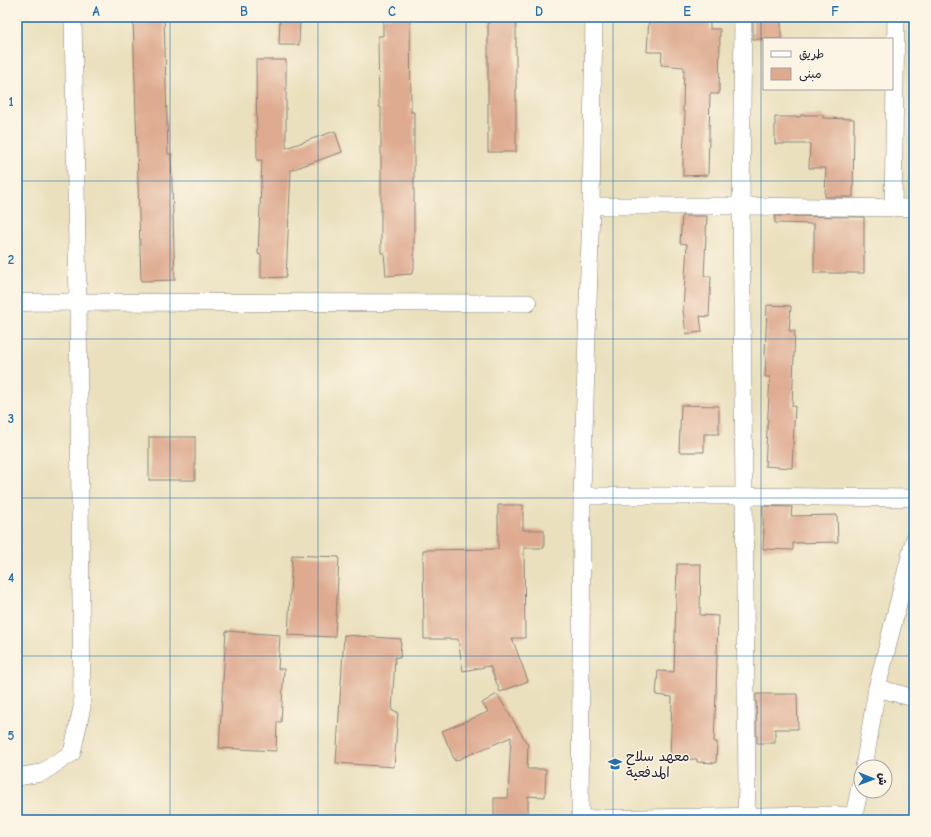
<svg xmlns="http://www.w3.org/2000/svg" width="931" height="837" font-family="'Comic Neue','Playpen Sans Arabic',sans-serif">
	<rect width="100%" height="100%" fill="#fcf5e5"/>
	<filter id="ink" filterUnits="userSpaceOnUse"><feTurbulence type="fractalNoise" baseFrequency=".025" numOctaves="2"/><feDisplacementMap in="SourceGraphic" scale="8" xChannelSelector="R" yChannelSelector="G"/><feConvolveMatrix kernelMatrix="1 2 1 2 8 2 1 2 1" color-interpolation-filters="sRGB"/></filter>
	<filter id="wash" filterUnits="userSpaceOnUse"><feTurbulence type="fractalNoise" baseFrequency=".012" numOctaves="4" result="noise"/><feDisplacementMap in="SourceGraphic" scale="16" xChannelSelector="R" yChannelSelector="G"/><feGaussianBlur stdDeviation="0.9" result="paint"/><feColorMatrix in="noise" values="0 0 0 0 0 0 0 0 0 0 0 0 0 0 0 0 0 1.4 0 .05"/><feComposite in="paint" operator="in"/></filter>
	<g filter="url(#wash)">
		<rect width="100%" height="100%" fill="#eae0bd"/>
		<g id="blocks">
			<g fill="#deab90">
				<path d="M133 17H164L168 154H171L175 280 141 281Z"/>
				<path d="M280 17H300L299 45H279Z"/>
				<path d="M383 17H410L411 112H414V271H412V274L386 276 384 253H381V107H379L378 36H383Z"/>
				<rect x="488" y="17" width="28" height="135"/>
				<path d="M649 17H710V29H720L719 94H710L708 175 683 176V160L685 112H683L684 67 661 65 662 52H647Z"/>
				<rect x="753" y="17" width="28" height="22"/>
				<path d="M256 60H286V148L335 131 342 152 291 170 286 277 261 278V255L258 254 262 160H257Z"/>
				<path d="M801 115H823V118L854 119 853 197H825L826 168H809L810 144H775V117H800Z"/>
				<path d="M682 216H707L704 276H711L709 317 700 316 702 332 686 334 683 310 687 244 680 243Z"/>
				<path d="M775 216 864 217V273H814V224L775 223Z"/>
				<path d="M767 305 791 306 789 331H795L792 406H795L792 468 765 466 770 377H765L766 357H765Z"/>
				<path d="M681 405 719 406V434H704V452H679Z"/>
				<rect x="149" y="437" width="46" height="43"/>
				<path d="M498 505H523V530H544V548H524L525 638H512L528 681 500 692 490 666 463 671 458 639H424L423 550 498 549Z"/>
				<path d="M763 506 792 507 791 516 837 515 838 542 793 543V550L763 549 764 529H763Z"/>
				<path d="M292 555 339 557 335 637 288 635Z"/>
				<path d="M677 564H701L700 615 718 616 716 693 714 742H717L716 763 697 762V759L670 760 672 697 656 695 658 671 674 672Z"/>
				<path d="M226 631 280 635 278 669H284L281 722H277L276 751 219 748Z"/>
				<path d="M344 635 401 639 400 658 395 657 392 711 398 712 394 767 336 763Z"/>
				<path d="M497 694 528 745 527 769H546L545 797 528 796V820H494V798H508L511 737 455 761 442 731 488 712 482 703Z"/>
				<path d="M756 694H797L798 729H775V743H757Z"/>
			</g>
		</g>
	</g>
	<g filter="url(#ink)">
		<use href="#blocks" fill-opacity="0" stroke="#86817c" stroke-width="1"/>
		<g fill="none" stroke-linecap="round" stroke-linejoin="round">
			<defs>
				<g id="minor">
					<path d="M743 17 741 206 747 786 746 816"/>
					<path d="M591 206H741L914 208"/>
					<path d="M893 208 896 17"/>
					<path d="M17 303 36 302 528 303"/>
					<path d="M582 496H744L914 498"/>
					<path d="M877 688 914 698"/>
					<path d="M864 767 877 688 914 540"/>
					<path d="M17 777 41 773 72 753 82 707 78 303 73 17"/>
					<path d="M580 819 824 815 854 816"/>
					<path d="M580 820 582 496 591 206 594 17"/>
					<path d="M853 820 861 782"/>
				</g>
			</defs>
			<use href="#minor" stroke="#86817c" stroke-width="18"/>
			<use href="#minor" stroke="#fff" stroke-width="17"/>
		</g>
	</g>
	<path fill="none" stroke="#1f6fb2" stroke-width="1" stroke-opacity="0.55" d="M170 17V820M318 17V820M466 17V820M613 17V820M761 17V820M17 181H914M17 339H914M17 498H914M17 656H914"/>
	<defs>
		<symbol id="university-bare" viewBox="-9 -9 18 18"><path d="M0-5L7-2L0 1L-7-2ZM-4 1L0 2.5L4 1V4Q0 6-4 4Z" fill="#1f6fb2" stroke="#fcf5e5" stroke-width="2.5" paint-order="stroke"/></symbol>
	</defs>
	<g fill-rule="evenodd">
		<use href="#university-bare" x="605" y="754" width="20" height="20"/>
	</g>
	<g text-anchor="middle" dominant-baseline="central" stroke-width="3" stroke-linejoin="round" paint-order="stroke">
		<g font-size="14" fill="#22223b" stroke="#fcf5e5" text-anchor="start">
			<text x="626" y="756">معهد سلاح<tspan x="626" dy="16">المدفعية</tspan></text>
		</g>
	</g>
	<rect width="931" height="837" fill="none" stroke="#fcf5e5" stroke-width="44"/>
	<rect x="763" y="38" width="130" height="52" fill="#fcf5e5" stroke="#a5a1a1"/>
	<rect x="771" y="51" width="20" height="6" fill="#ffffff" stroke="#a5a1a1"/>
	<text x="799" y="58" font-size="12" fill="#22223b">طريق</text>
	<rect x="771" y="68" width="20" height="12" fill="#deab90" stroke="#a5a1a1"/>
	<text x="799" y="78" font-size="12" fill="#22223b">مبنى</text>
	<g transform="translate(873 779) rotate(91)"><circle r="19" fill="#fcf5e5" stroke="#a5a1a1"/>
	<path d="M0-3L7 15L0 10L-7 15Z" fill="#1f6fb2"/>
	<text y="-6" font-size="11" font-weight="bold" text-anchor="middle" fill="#22223b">ش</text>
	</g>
	<rect x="22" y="22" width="887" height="793" fill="none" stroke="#1f6fb2" stroke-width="1.5"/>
	<g font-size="13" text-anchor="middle" font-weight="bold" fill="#1f6fb2">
		<text x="96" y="16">A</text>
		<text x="244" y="16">B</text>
		<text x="392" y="16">C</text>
		<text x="539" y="16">D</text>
		<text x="687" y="16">E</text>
		<text x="835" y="16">F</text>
		<text x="11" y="106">1</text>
		<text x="11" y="264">2</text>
		<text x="11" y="423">3</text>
		<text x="11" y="582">4</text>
		<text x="11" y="740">5</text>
	</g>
</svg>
